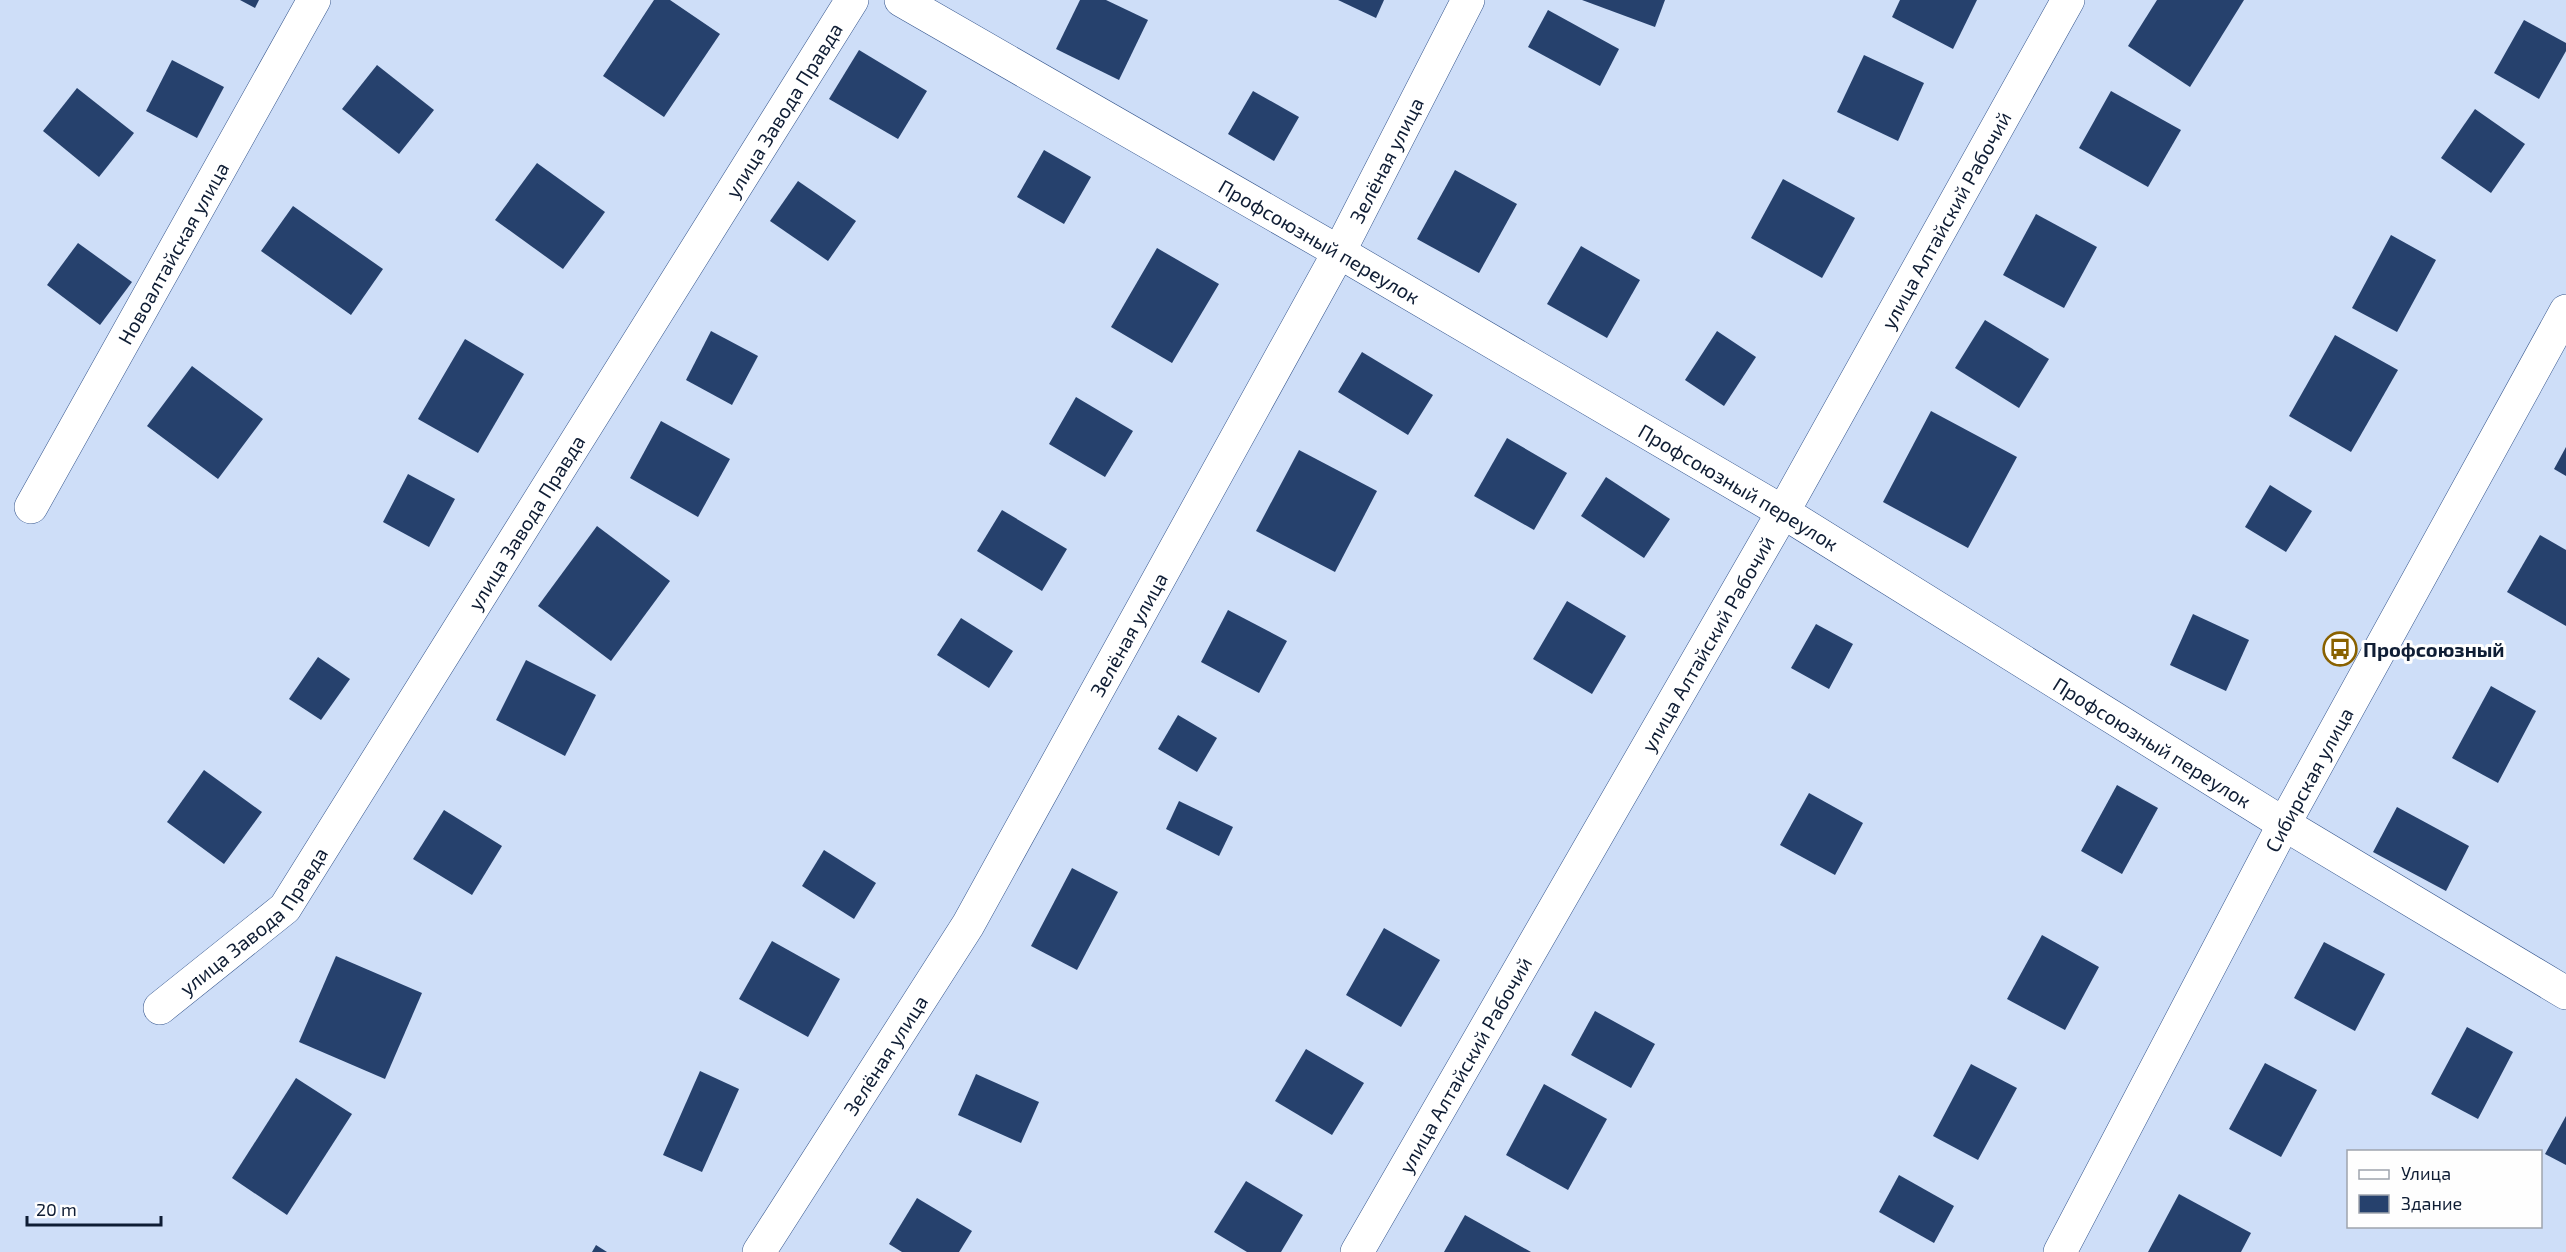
<svg xmlns="http://www.w3.org/2000/svg" width="2566" height="1252" font-family="'Exo 2',sans-serif">
	<rect width="100%" height="100%" fill="#cedef8"/>
	<g fill="#26416d">
		<path d="M240 0H259L255 8Z"/>
		<path d="M654 0H670L720 34 664 117 603 76Z"/>
		<path d="M1080 0H1106L1148 20 1119 80 1056 49Z"/>
		<path d="M1338 0H1384L1376 18Z"/>
		<path d="M1582 0H1665L1655 27Z"/>
		<path d="M1900 0H1977L1953 49 1892 17Z"/>
		<path d="M2157 0H2244L2190 87 2128 46Z"/>
		<path d="M1548 10 1619 49 1600 86 1528 47Z"/>
		<path d="M2524 20 2566 43V51L2539 99 2494 73Z"/>
		<path d="M859 50 927 91 898 139 829 99Z"/>
		<path d="M1864 55 1924 83 1898 141 1837 112Z"/>
		<path d="M172 60 224 87 197 138 146 111Z"/>
		<path d="M377 65 434 110 399 154 342 109Z"/>
		<path d="M77 88 134 133 99 177 43 131Z"/>
		<path d="M1253 91 1299 117 1274 161 1228 134Z"/>
		<path d="M2111 91 2181 130 2148 187 2079 148Z"/>
		<path d="M2475 109 2525 144 2491 193 2441 158Z"/>
		<path d="M1044 150 1091 177 1064 224 1017 197Z"/>
		<path d="M537 163 605 212 563 269 495 220Z"/>
		<path d="M1455 170 1517 204 1479 273 1417 239Z"/>
		<path d="M1783 179 1855 218 1822 278 1751 238Z"/>
		<path d="M798 181 856 221 828 261 770 221Z"/>
		<path d="M293 206 383 269 351 315 261 251Z"/>
		<path d="M2036 214 2097 247 2064 308 2003 275Z"/>
		<path d="M2391 235 2436 260 2397 332 2352 308Z"/>
		<path d="M78 243 132 282 100 325 47 285Z"/>
		<path d="M1581 246 1640 280 1607 338 1547 304Z"/>
		<path d="M1157 248 1219 284 1172 363 1111 327Z"/>
		<path d="M1985 320 2049 359 2019 408 1955 368Z"/>
		<path d="M711 331 758 356 732 405 686 380Z"/>
		<path d="M1717 331 1756 357 1724 406 1685 380Z"/>
		<path d="M2335 335 2398 370 2351 452 2289 416Z"/>
		<path d="M465 339 524 374 478 453 418 419Z"/>
		<path d="M1362 352 1433 395 1408 435 1338 392Z"/>
		<path d="M192 366 263 419 218 479 147 426Z"/>
		<path d="M1076 397 1133 431 1105 477 1049 444Z"/>
		<path d="M1931 411 2017 457 1968 548 1883 502Z"/>
		<path d="M661 421 730 459 698 517 630 478Z"/>
		<path d="M1507 438 1567 473 1534 530 1474 496Z"/>
		<path d="M2566 447V476L2554 469Z"/>
		<path d="M1299 450 1377 491 1335 572 1256 531Z"/>
		<path d="M408 474 455 499 429 547 383 522Z"/>
		<path d="M1606 477 1670 519 1644 558 1581 516Z"/>
		<path d="M2270 485 2312 511 2286 552 2245 527Z"/>
		<path d="M1002 510 1067 549 1042 591 977 551Z"/>
		<path d="M597 526 670 581 611 661 538 606Z"/>
		<path d="M2540 535 2566 550V626L2507 592Z"/>
		<path d="M1567 601 1626 636 1592 694 1533 659Z"/>
		<path d="M1228 610 1287 641 1259 693 1201 662Z"/>
		<path d="M2193 614 2249 640 2226 691 2170 665Z"/>
		<path d="M961 618 1013 651 989 688 937 655Z"/>
		<path d="M1816 624 1853 644 1829 689 1791 668Z"/>
		<path d="M318 657 350 679 321 720 289 699Z"/>
		<path d="M526 660 596 695 565 756 496 720Z"/>
		<path d="M2491 686 2536 711 2498 783 2452 758Z"/>
		<path d="M1178 715 1217 738 1197 772 1158 749Z"/>
		<path d="M204 770 262 812 224 864 167 822Z"/>
		<path d="M2117 785 2158 808 2122 874 2081 851Z"/>
		<path d="M1809 793 1863 823 1835 875 1780 845Z"/>
		<path d="M1179 801 1233 827 1219 856 1166 829Z"/>
		<path d="M2397 807 2469 846 2446 891 2373 852Z"/>
		<path d="M444 810 502 846 472 895 413 859Z"/>
		<path d="M824 850 876 883 854 919 802 886Z"/>
		<path d="M1072 868 1118 892 1077 970 1031 946Z"/>
		<path d="M1384 928 1440 960 1401 1027 1346 995Z"/>
		<path d="M2042 935 2099 967 2065 1030 2007 999Z"/>
		<path d="M772 941 840 979 808 1037 739 999Z"/>
		<path d="M2324 942 2385 974 2355 1031 2294 998Z"/>
		<path d="M336 956 422 993 385 1079 299 1042Z"/>
		<path d="M1595 1011 1655 1044 1631 1088 1571 1055Z"/>
		<path d="M2467 1027 2513 1052 2478 1119 2431 1094Z"/>
		<path d="M1306 1049 1364 1083 1332 1135 1275 1101Z"/>
		<path d="M2265 1063 2317 1090 2281 1157 2229 1129Z"/>
		<path d="M1971 1064 2017 1088 1978 1160 1933 1136Z"/>
		<path d="M700 1071 739 1089 702 1172 663 1155Z"/>
		<path d="M976 1074 1039 1102 1021 1143 958 1115Z"/>
		<path d="M296 1078 352 1114 287 1215 232 1178Z"/>
		<path d="M1544 1084 1607 1119 1568 1190 1506 1155Z"/>
		<path d="M2566 1116V1165L2545 1154Z"/>
		<path d="M1899 1175 1954 1206 1934 1243 1879 1212Z"/>
		<path d="M1246 1181 1303 1215 1281 1252H1247L1214 1232Z"/>
		<path d="M2179 1194 2251 1233 2241 1252H2148Z"/>
		<path d="M917 1198 972 1231 959 1252H902L889 1244Z"/>
		<path d="M1465 1215 1531 1252H1444Z"/>
		<path d="M596 1245 607 1252H592Z"/>
	</g>
	<g fill="none" stroke-linecap="round" stroke-linejoin="round">
		<defs>
			<g id="minor">
				<path id="s1" d="M901 0 1339 252 1783 512 2284 824 2566 993"/>
				<path id="s2" d="M31 507 314 0"/>
				<path id="s3" d="M160 1008 285 908 852 0"/>
				<path id="s4" d="M759 1252 968 925 1339 252 1468 0"/>
				<path id="s5" d="M1357 1252 1783 512 2068 0"/>
				<path id="s6" d="M2060 1252 2284 824 2566 311"/>
			</g>
		</defs>
		<use href="#minor" stroke="#34558d" stroke-width="34"/>
		<use href="#minor" stroke="#fff" stroke-width="33"/>
	</g>
	<defs>
		<symbol id="bus-ring" viewBox="-11 -11 22 22"><circle r="9.5" fill="#fefefe" stroke="#896100" stroke-width="1.5"/><path d="M-5-6H5V4H4V6H2V4H-2V6H-4V4H-5ZM-3.5-4V0h7V-4ZM-3.5 1.2v1.5H-2V1.2ZM2 1.2v1.5H3.5V1.2Z" fill="#896100"/></symbol>
	</defs>
	<g fill-rule="evenodd">
		<use href="#bus-ring" x="2321" y="630" width="38" height="38"/>
	</g>
	<g text-anchor="middle" dominant-baseline="central" stroke-width="6" stroke-linejoin="round" paint-order="stroke">
		<g font-size="20" fill="#0f1d34" stroke="#fefefe">
			<text stroke="none"><textPath href="#s3" startOffset="1101">улица Завода Правда</textPath></text>
			<text stroke="none"><textPath href="#s4" startOffset="1260">Зелёная улица</textPath></text>
			<text stroke="none"><textPath href="#s5" startOffset="1188">улица Алтайский Рабочий</textPath></text>
			<text stroke="none"><textPath href="#s1" startOffset="483">Профсоюзный переулок</textPath></text>
			<text stroke="none"><textPath href="#s2" startOffset="291">Новоалтайская улица</textPath></text>
			<text stroke="none"><textPath href="#s1" startOffset="969">Профсоюзный переулок</textPath></text>
			<text stroke="none"><textPath href="#s3" startOffset="615">улица Завода Правда</textPath></text>
			<text stroke="none"><textPath href="#s4" startOffset="720">Зелёная улица</textPath></text>
			<text stroke="none"><textPath href="#s5" startOffset="702">улица Алтайский Рабочий</textPath></text>
			<text stroke="none"><textPath href="#s1" startOffset="1455">Профсоюзный переулок</textPath></text>
			<text stroke="none"><textPath href="#s6" startOffset="534">Сибирская улица</textPath></text>
			<text stroke="none"><textPath href="#s3" startOffset="129">улица Завода Правда</textPath></text>
			<text stroke="none"><textPath href="#s4" startOffset="234">Зелёная улица</textPath></text>
			<text stroke="none"><textPath href="#s5" startOffset="216">улица Алтайский Рабочий</textPath></text>
		</g>
		<g font-size="20" font-weight="bold" fill="#0f1d34" stroke="#fefefe" text-anchor="start">
			<text x="2363" y="649">Профсоюзный</text>
		</g>
	</g>
	<rect x="2347" y="1150" width="195" height="78" fill="#fefefe" stroke="#9ea4ad" stroke-width="1.5"/>
	<rect x="2359" y="1170" width="30" height="9" fill="#ffffff" stroke="#9ea4ad" stroke-width="1.5"/>
	<text x="2401" y="1180" font-size="18" fill="#0f1d34">Улица</text>
	<rect x="2359" y="1195" width="30" height="18" fill="#26416d" stroke="#9ea4ad" stroke-width="1.5"/>
	<text x="2401" y="1210" font-size="18" fill="#0f1d34">Здание</text>
	<path d="M27 1216v9h134v-9" fill="none" stroke="#0f1d34" stroke-width="3"/>
	<text x="36" y="1216" font-size="18" fill="#0f1d34" stroke="#fefefe" stroke-width="4.5" paint-order="stroke">20 m</text>
</svg>
